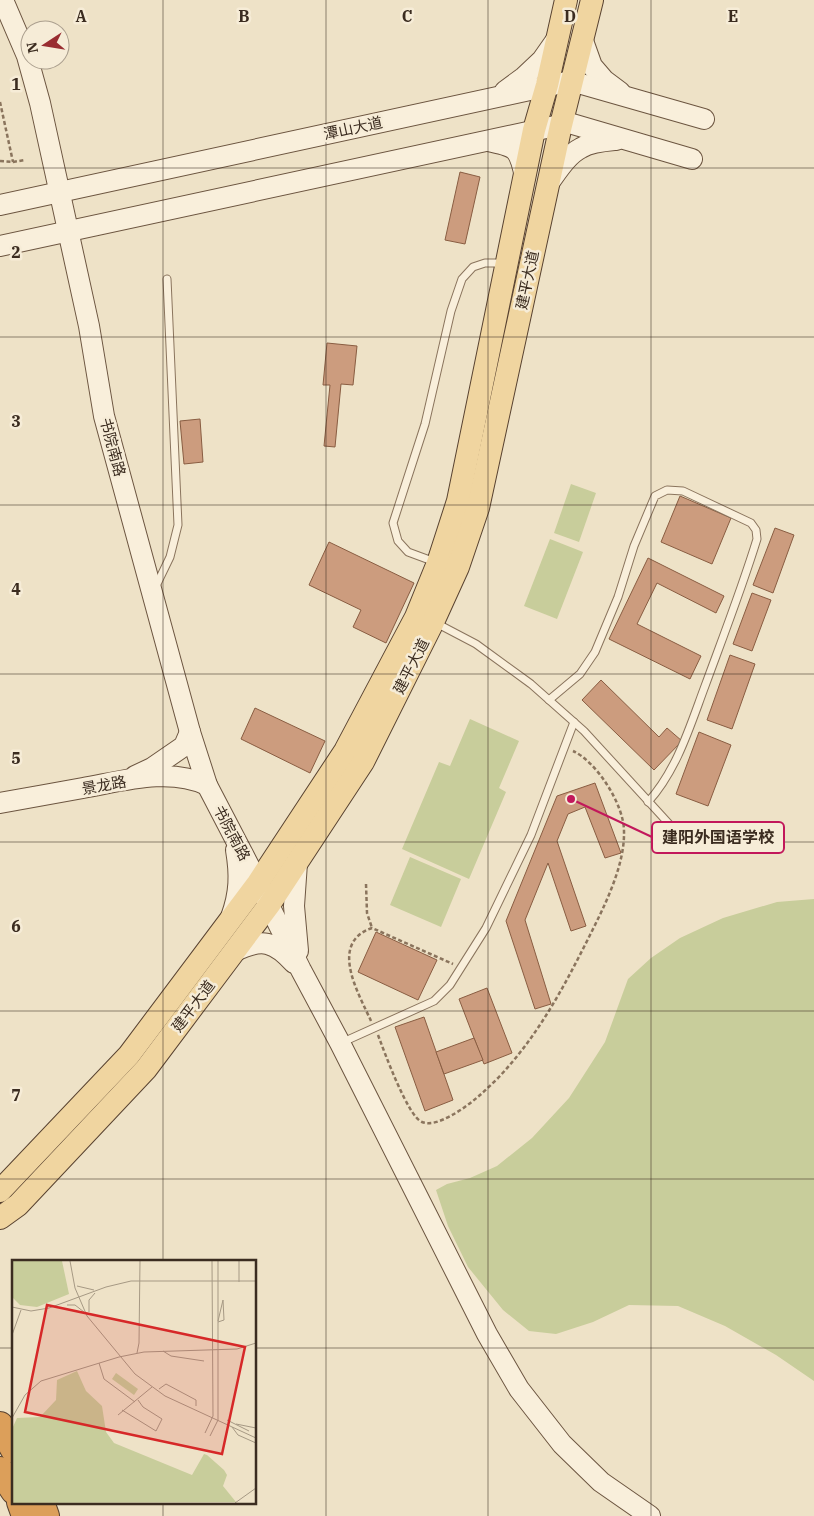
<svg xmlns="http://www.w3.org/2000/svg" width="814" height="1516" font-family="'IBM Plex Serif','Noto Sans SC',serif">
	<rect width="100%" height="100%" fill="#eee2c7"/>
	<g fill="#c8cd9b">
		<path d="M571 484 596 493 579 542 554 533Z"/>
		<path d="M550 539 583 552 557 619 524 606Z"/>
		<path d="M470 719 519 741 499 788 506 792 469 879 402 849 439 762 450 766Z"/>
		<path d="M410 857 461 879 441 927 390 905Z"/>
		<path d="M814 899V1381L776 1355 725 1326 678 1306 629 1305 593 1322 556 1334 529 1331 503 1310 468 1267 448 1226 436 1190 447 1184 470 1178 497 1166 532 1138 569 1098 605 1042 628 979 651 958 680 938 723 918 777 902Z"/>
	</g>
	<g fill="#cc9c7e" stroke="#895d42">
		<path d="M460 172 480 177 465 244 445 240Z"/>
		<path d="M327 343 357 346 353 385 341 384 335 447 324 446 330 385H323Z"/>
		<path d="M200 419 203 462 184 464 180 421Z"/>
		<path d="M680 496 731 518 712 564 661 542Z"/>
		<path d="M775 528 794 535 773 593 753 585Z"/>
		<path d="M329 542 414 583 386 643 353 627 361 610 309 585Z"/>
		<path d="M648 558 724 596 716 613 657 583 637 624 701 656 690 679 609 639Z"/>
		<path d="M752 593 771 600 752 651 733 644Z"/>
		<path d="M730 655 755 664 732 729 707 720Z"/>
		<path d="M601 680 659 737 667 728 682 741 654 770 582 700Z"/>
		<path d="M255 708 325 741 310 773 241 739Z"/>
		<path d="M699 732 731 745 708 806 676 794Z"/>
		<path d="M595 783 621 853 605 858 585 807 568 814 557 841 586 926 571 931 548 863 525 920 551 1004 535 1009 506 921 557 796Z"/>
		<path d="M376 932 437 960 418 1000 358 972Z"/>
		<path d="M487 988 512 1053 484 1064 459 999Z"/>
		<path d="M424 1017 453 1100 425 1111 395 1027Z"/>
		<path d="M474 1038 483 1060 444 1074 436 1052Z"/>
	</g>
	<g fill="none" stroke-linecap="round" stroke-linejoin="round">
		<defs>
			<g id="lane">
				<path d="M435 562 408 552 398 541 393 523 425 424 451 311 462 279 473 267 485 263H495L503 265"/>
				<path d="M155 588 170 557 178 525 167 279"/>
				<path d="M436 623 476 644 531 684 584 731 671 826 681 830 693 827"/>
				<path d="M549 700 580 674 595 652 618 597 634 546 655 496 667 490 683 491 751 523 756 530 757 539C742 588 723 637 705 686 690 726 677 770 648 802"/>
				<path d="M343 1042 434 1001 450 985 486 928 531 835 574 722"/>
			</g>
			<g id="secondary">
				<path d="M3 0 27 56 40 103 89 326 104 416 190 732 207 785 258 883 301 970 340 1043 487 1334 519 1389 562 1444 601 1482 650 1516"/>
				<path d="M582 38 592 66 604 80 620 92"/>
				<path d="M505 91 524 77 542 60 556 40"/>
				<path d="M488 141C517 147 519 148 525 177"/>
				<path d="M548 184C557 172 567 155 581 148 591 142 605 141 616 140"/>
				<path d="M0 205 571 81 704 119"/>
				<path d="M0 246 569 123 692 159"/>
				<path d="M135 776 152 768 184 746 190 732"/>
				<path d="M0 803C28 798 55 793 83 788 123 781 169 767 207 785"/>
				<path d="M297 863 294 906 298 951"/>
				<path d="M231 917C240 893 240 874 236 850"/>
				<path d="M235 951C262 938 274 941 294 963"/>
			</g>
			<g id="primary">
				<path d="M0 1191 129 1055 258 883 345 751 416 617 438 563 458 501 534 130 547 85 566 0"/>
				<path d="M0 1218 18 1205 146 1069 269 905 363 762 433 622 458 567 478 508 561 125 592 0"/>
			</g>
			<g id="highway">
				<path d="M0 1425 14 1450"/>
				<path d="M0 1470 14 1491"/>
				<path d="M20 1502 25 1516"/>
				<path d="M41 1502 46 1516"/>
			</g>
		</defs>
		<use href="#lane" stroke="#8a745d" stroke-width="9"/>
		<use href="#secondary" stroke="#6c5540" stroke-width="22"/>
		<use href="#primary" stroke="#584230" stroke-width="24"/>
		<use href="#highway" stroke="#584230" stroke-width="28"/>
		<g stroke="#8a745d" stroke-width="2.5" stroke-dasharray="4 2.5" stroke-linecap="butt">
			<path d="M0 102 13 162"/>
			<path d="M0 161 13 162 25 160"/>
			<path d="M366 884 367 913 372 928"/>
			<path d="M371 1021C359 994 328 943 372 928L453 964"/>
			<path d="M378 1035C384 1051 408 1117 422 1122 432 1126 445 1119 454 1114 471 1104 484 1092 498 1078 538 1036 564 987 590 935 605 905 625 865 624 831 624 805 597 762 573 751"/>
		</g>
		<use href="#lane" stroke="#f9efdb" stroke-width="7"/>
		<use href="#secondary" stroke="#f9efdb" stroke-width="20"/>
		<use href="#primary" stroke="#f0d5a0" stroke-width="22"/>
		<use href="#highway" stroke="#dc9f5a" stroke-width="26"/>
	</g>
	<path fill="none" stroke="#3b2c20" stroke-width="1" stroke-opacity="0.55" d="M163 0V1261M326 0V1516M488 0V1516M651 0V1516M0 168H814M0 337H814M0 505H814M0 674H814M0 842H814M0 1011H814M0 1179H814M0 1348H14M255 1348H814M163 1502V1516"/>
	<g text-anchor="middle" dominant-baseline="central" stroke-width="5" stroke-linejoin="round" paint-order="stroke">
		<g font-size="15" fill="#3b2c20" stroke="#f6ecd7">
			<text transform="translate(353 128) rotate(-12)">潭山大道</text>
			<text transform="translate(527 280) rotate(-78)">建平大道</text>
			<text transform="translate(113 447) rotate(75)">书院南路</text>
			<text transform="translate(411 666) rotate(-63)">建平大道</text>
			<text transform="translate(104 785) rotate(-10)">景龙路</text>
			<text transform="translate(232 833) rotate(62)">书院南路</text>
			<text transform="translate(193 1006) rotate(-53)">建平大道</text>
		</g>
	</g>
	<g transform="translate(12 1260)">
		<rect width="244" height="244" fill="#eee2c7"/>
		<path d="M0 1H50L57 34 25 47 8 45 0 37ZM65 111 74 131 90 146 94 172 102 183 180 215 192 194 195 195 212 210 215 215 211 226 224 242 0 243V169L5 158 28 157 44 140 45 120ZM104 113 126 129 122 135 100 119Z" fill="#c8cd9b"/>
		<path fill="none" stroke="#a69984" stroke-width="1" d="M58 1 63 28 75 56 123 114 153 136 244 178M227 22V1M65 26 82 30M55 45H63L72 52M0 47 19 51 37 48 94 27 119 21H244M77 52V40L83 33M206 61 211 40 212 60 206 62M0 75 9 50M151 91 159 96 192 101M125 93 127 83 128 1M107 97 132 92 225 89 244 83M87 103 92 119 123 142M147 129 154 124 184 140V146M110 150 144 171 150 159 131 147 126 140M106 155 140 127M0 158 13 135 29 121 107 97M215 160 237 171M224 164 244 168M220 167 226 175 244 183M193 173 201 156 200 1M198 176 206 160V1M223 243 244 228"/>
		<path fill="#d62828" fill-opacity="0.15" stroke="#d62828" stroke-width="2.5" d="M35 45 233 87 210 194 13 152Z"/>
		<rect width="244" height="244" fill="none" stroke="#3b2c20" stroke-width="2.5"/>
	</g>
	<g font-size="16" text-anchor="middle" font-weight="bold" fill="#3b2c20" stroke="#f6ecd7" stroke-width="5" stroke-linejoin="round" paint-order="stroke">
		<text x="81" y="22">A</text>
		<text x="244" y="22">B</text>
		<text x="407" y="22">C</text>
		<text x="570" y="22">D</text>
		<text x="733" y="22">E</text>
		<text x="16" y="90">1</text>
		<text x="16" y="258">2</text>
		<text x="16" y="427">3</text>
		<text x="16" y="595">4</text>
		<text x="16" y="764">5</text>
		<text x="16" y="932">6</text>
		<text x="16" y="1101">7</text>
	</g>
	<path fill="none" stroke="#c2185b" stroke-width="2" d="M571 799L652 837"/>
	<circle fill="#c2185b" stroke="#f6ecd7" stroke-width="2" cx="571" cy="799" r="5"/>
	<rect fill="#f6ecd7" stroke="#c2185b" stroke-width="2" x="652" y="822" width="132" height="31" rx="5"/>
	<g font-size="16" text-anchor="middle" font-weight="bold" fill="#3b2c20">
		<text x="718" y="843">建阳外国语学校</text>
	</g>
	<g transform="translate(45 45) rotate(258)"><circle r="24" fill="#f6ecd7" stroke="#ab9f8e"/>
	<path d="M0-4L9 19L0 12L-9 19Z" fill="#992d31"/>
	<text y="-8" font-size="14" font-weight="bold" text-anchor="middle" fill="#3b2c20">N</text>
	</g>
</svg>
